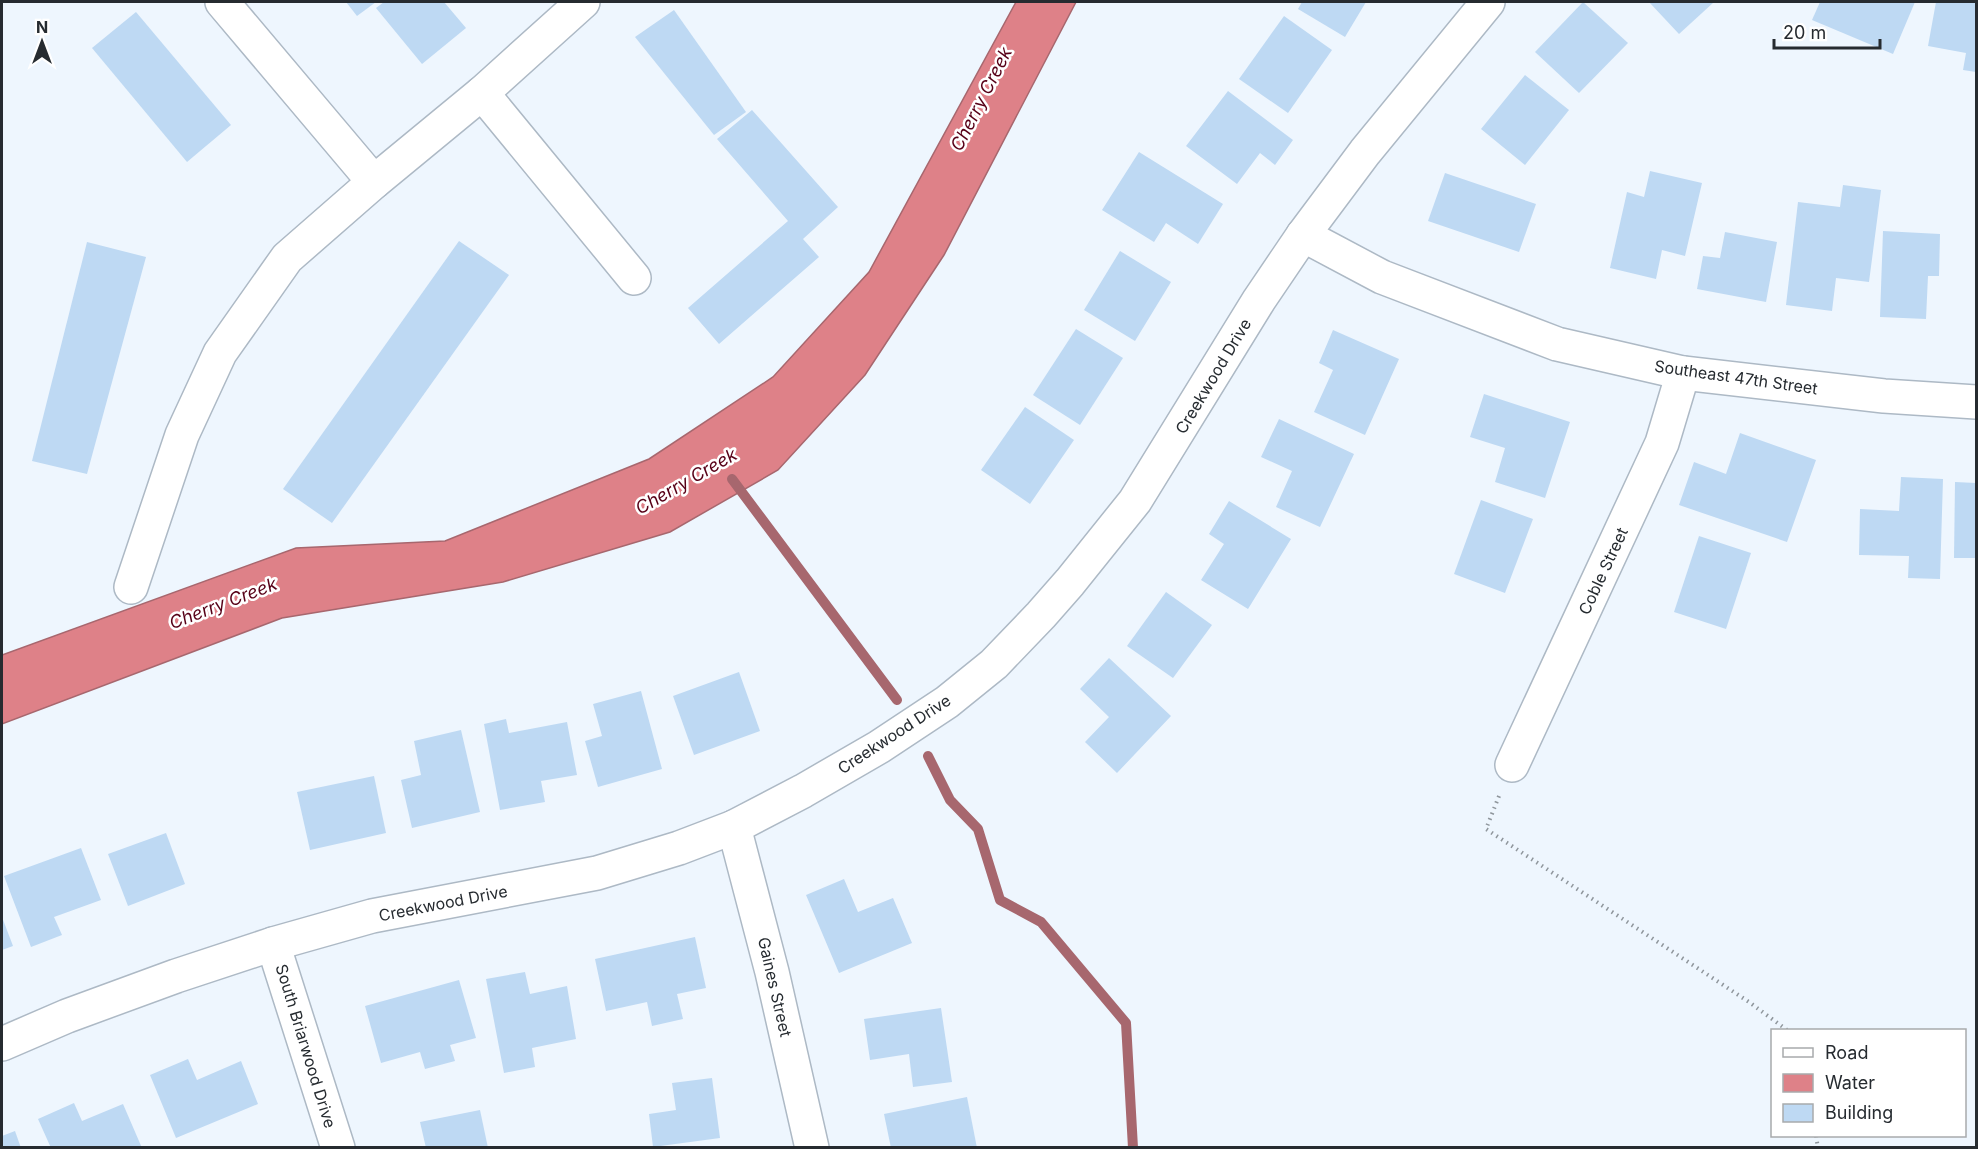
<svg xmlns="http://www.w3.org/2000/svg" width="1978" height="1149" font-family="Inter,sans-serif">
	<rect width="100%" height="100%" fill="#eef6fe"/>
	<path fill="#de8188" stroke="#a7676e" stroke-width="1.5" d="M1016 2H1076L944 255 865 375 778 470 670 532 503 582 282 618 2 724V655L296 548 445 541 649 459 773 377 869 272Z"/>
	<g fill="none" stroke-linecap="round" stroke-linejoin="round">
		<g stroke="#a7676e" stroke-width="10">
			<path d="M732 479 897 700"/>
			<path d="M928 756 950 800 978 829 1000 900 1041 922 1126 1023 1133 1148"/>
		</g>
	</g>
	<g fill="#bed9f3">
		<path d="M346 2H376L357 16Z"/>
		<path d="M384 2H444L466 28 422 64 376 8Z"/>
		<path d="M1302 2H1366L1345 37 1298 9Z"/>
		<path d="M1583 2 1628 43 1579 93 1535 52Z"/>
		<path d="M1649 2H1714L1679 34Z"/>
		<path d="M1820 2H1915L1893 54 1812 20Z"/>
		<path d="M1936 2H1976V72L1963 70 1966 53 1928 46Z"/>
		<path d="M674 10 746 112 714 135 635 37Z"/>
		<path d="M136 12 231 125 187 162 92 48Z"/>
		<path d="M1284 16 1332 50 1288 113 1239 79Z"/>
		<path d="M1525 75 1569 110 1525 165 1481 129Z"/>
		<path d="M1228 91 1293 140 1275 165 1260 153 1237 184 1186 146Z"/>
		<path d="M752 110 838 207 803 239 819 257 719 344 688 308 788 221 717 139Z"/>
		<path d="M1139 152 1223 204 1198 244 1166 223 1154 242 1102 210Z"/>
		<path d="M1650 171 1702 183 1685 256 1662 250 1656 279 1610 268 1627 192 1644 197Z"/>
		<path d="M1445 173 1536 204 1519 252 1428 221Z"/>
		<path d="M1843 185 1881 190 1869 282 1836 278 1832 311 1786 305 1798 202 1840 207Z"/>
		<path d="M1883 231 1940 234 1939 276H1928L1926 319 1880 317Z"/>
		<path d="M1725 232 1777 242 1766 302 1697 289 1703 256 1720 258Z"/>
		<path d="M459 241 509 275 332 523 283 489Z"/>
		<path d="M87 242 146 257 87 474 32 461Z"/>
		<path d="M1120 251 1171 282 1135 341 1084 310Z"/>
		<path d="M1076 329 1123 358 1080 425 1033 395Z"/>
		<path d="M1333 330 1399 359 1365 435 1314 412 1333 370 1319 363Z"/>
		<path d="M1484 394 1570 422 1545 498 1495 482 1505 448 1470 437Z"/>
		<path d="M1025 407 1074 440 1030 504 981 470Z"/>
		<path d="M1279 419 1354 454 1320 527 1276 507 1292 471 1261 457Z"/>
		<path d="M1740 433 1816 460 1787 542 1679 505 1694 462 1726 474Z"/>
		<path d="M1901 477 1943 479 1940 579 1908 578 1909 556 1859 555 1860 509 1899 511Z"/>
		<path d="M1955 482 1976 483V558H1954Z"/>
		<path d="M1481 500 1533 519 1505 593 1454 574Z"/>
		<path d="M1229 501 1291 539 1248 609 1201 580 1224 544 1209 534Z"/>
		<path d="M1699 536 1751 553 1726 629 1674 612Z"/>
		<path d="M1166 592 1212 625 1173 678 1127 646Z"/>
		<path d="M1109 658 1171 716 1117 773 1085 742 1109 717 1080 689Z"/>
		<path d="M739 672 760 731 694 755 673 696Z"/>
		<path d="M641 691 662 769 598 787 585 741 602 736 593 704Z"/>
		<path d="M506 719 509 733 567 722 577 775 541 781 545 802 500 810 484 724Z"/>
		<path d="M461 730 480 812 412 828 401 780 421 775 414 741Z"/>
		<path d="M374 776 386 833 310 850 297 792Z"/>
		<path d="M166 833 185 884 128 906 108 854Z"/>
		<path d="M81 848 101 900 54 917 62 935 31 947 4 876Z"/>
		<path d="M844 879 858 912 893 898 912 943 839 973 806 895Z"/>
		<path d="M2 917 13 946 2 950Z"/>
		<path d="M695 937 706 988 677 994 683 1019 652 1026 647 1002 606 1011 595 959Z"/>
		<path d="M525 972 530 994 567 986 576 1039 532 1048 535 1067 504 1073 486 979Z"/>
		<path d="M459 980 476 1038 450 1045 455 1061 425 1069 420 1052 381 1063 365 1006Z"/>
		<path d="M941 1008 952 1082 913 1087 909 1054 870 1060 864 1019Z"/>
		<path d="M188 1059 197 1080 241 1061 258 1104 176 1138 150 1075Z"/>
		<path d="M712 1078 720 1138 653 1147 649 1114 676 1110 672 1083Z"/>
		<path d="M967 1097 977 1148H891L884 1114Z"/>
		<path d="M74 1103 82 1121 123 1104 142 1148H51L38 1119Z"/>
		<path d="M480 1110 488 1148H426L420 1122Z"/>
		<path d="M15 1131 21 1148H2V1136Z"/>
	</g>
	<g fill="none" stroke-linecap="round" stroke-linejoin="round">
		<defs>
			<g id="minor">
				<path d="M222 2 374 182"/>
				<path d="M482 93 634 278"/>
				<path d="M1303 235 1382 277 1557 344 1683 373 1884 396 1976 402"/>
				<path d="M131 587 182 435 220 353 287 258 374 182 482 93 583 2"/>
				<path d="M1512 765 1662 443 1683 373"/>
				<path d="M734 827 772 972 812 1148"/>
				<path d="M273 944 338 1148"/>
				<path d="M2 1044 67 1016 176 976 273 944 372 916 597 873 679 848 734 827 803 791 879 747 947 702 994 664 1041 615 1070 582 1135 501 1259 300 1303 235 1365 152 1488 2"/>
			</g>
		</defs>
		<use href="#minor" stroke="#adb9c5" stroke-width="36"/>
		<g stroke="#8f969c" stroke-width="4" stroke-dasharray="1.5 4.5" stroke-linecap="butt">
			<path d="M1499 796 1486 829 1749 1002 1787 1030"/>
			<path d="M1816 1136 1818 1148"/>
		</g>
		<use href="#minor" stroke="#fff" stroke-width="33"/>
	</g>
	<g text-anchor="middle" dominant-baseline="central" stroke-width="5" stroke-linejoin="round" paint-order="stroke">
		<g font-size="16" fill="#262b30" stroke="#fff">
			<text transform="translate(1213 376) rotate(-59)">Creekwood Drive</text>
			<text transform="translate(1736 377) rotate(8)">Southeast 47th Street</text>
			<text transform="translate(1603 571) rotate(-65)">Coble Street</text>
			<text transform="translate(894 734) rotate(-33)">Creekwood Drive</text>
			<text transform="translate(443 903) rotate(-11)">Creekwood Drive</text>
			<text transform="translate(775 987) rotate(77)">Gaines Street</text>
			<text transform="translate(306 1046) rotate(73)">South Briarwood Drive</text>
		</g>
		<g font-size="18" font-style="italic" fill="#570017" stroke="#fff">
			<text transform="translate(981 99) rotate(-63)">Cherry Creek</text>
			<text transform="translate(686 481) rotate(-30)">Cherry Creek</text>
			<text transform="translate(223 603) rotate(-21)">Cherry Creek</text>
		</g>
	</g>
	<rect width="1978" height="1149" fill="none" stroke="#262b30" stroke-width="6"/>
	<rect x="1771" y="1029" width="195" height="108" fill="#ffffff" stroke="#a8aaac" stroke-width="1.5"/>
	<rect x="1783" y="1048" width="30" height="9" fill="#ffffff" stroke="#a8aaac" stroke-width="1.5"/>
	<text x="1825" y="1059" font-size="18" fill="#262b30">Road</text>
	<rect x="1783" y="1074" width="30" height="18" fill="#de8188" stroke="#a8aaac" stroke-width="1.5"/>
	<text x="1825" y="1089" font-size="18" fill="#262b30">Water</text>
	<rect x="1783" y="1104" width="30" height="18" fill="#bed9f3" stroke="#a8aaac" stroke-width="1.5"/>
	<text x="1825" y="1119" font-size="18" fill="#262b30">Building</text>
	<g transform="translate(42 42)" stroke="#ffffff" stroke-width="4.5" paint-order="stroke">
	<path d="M0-4.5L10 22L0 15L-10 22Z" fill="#262b30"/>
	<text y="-9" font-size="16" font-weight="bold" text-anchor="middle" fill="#262b30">N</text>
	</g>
	<path d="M1774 39v9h106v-9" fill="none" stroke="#262b30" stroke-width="3"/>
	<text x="1783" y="39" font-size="18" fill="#262b30" stroke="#ffffff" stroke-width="4.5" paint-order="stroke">20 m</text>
</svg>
